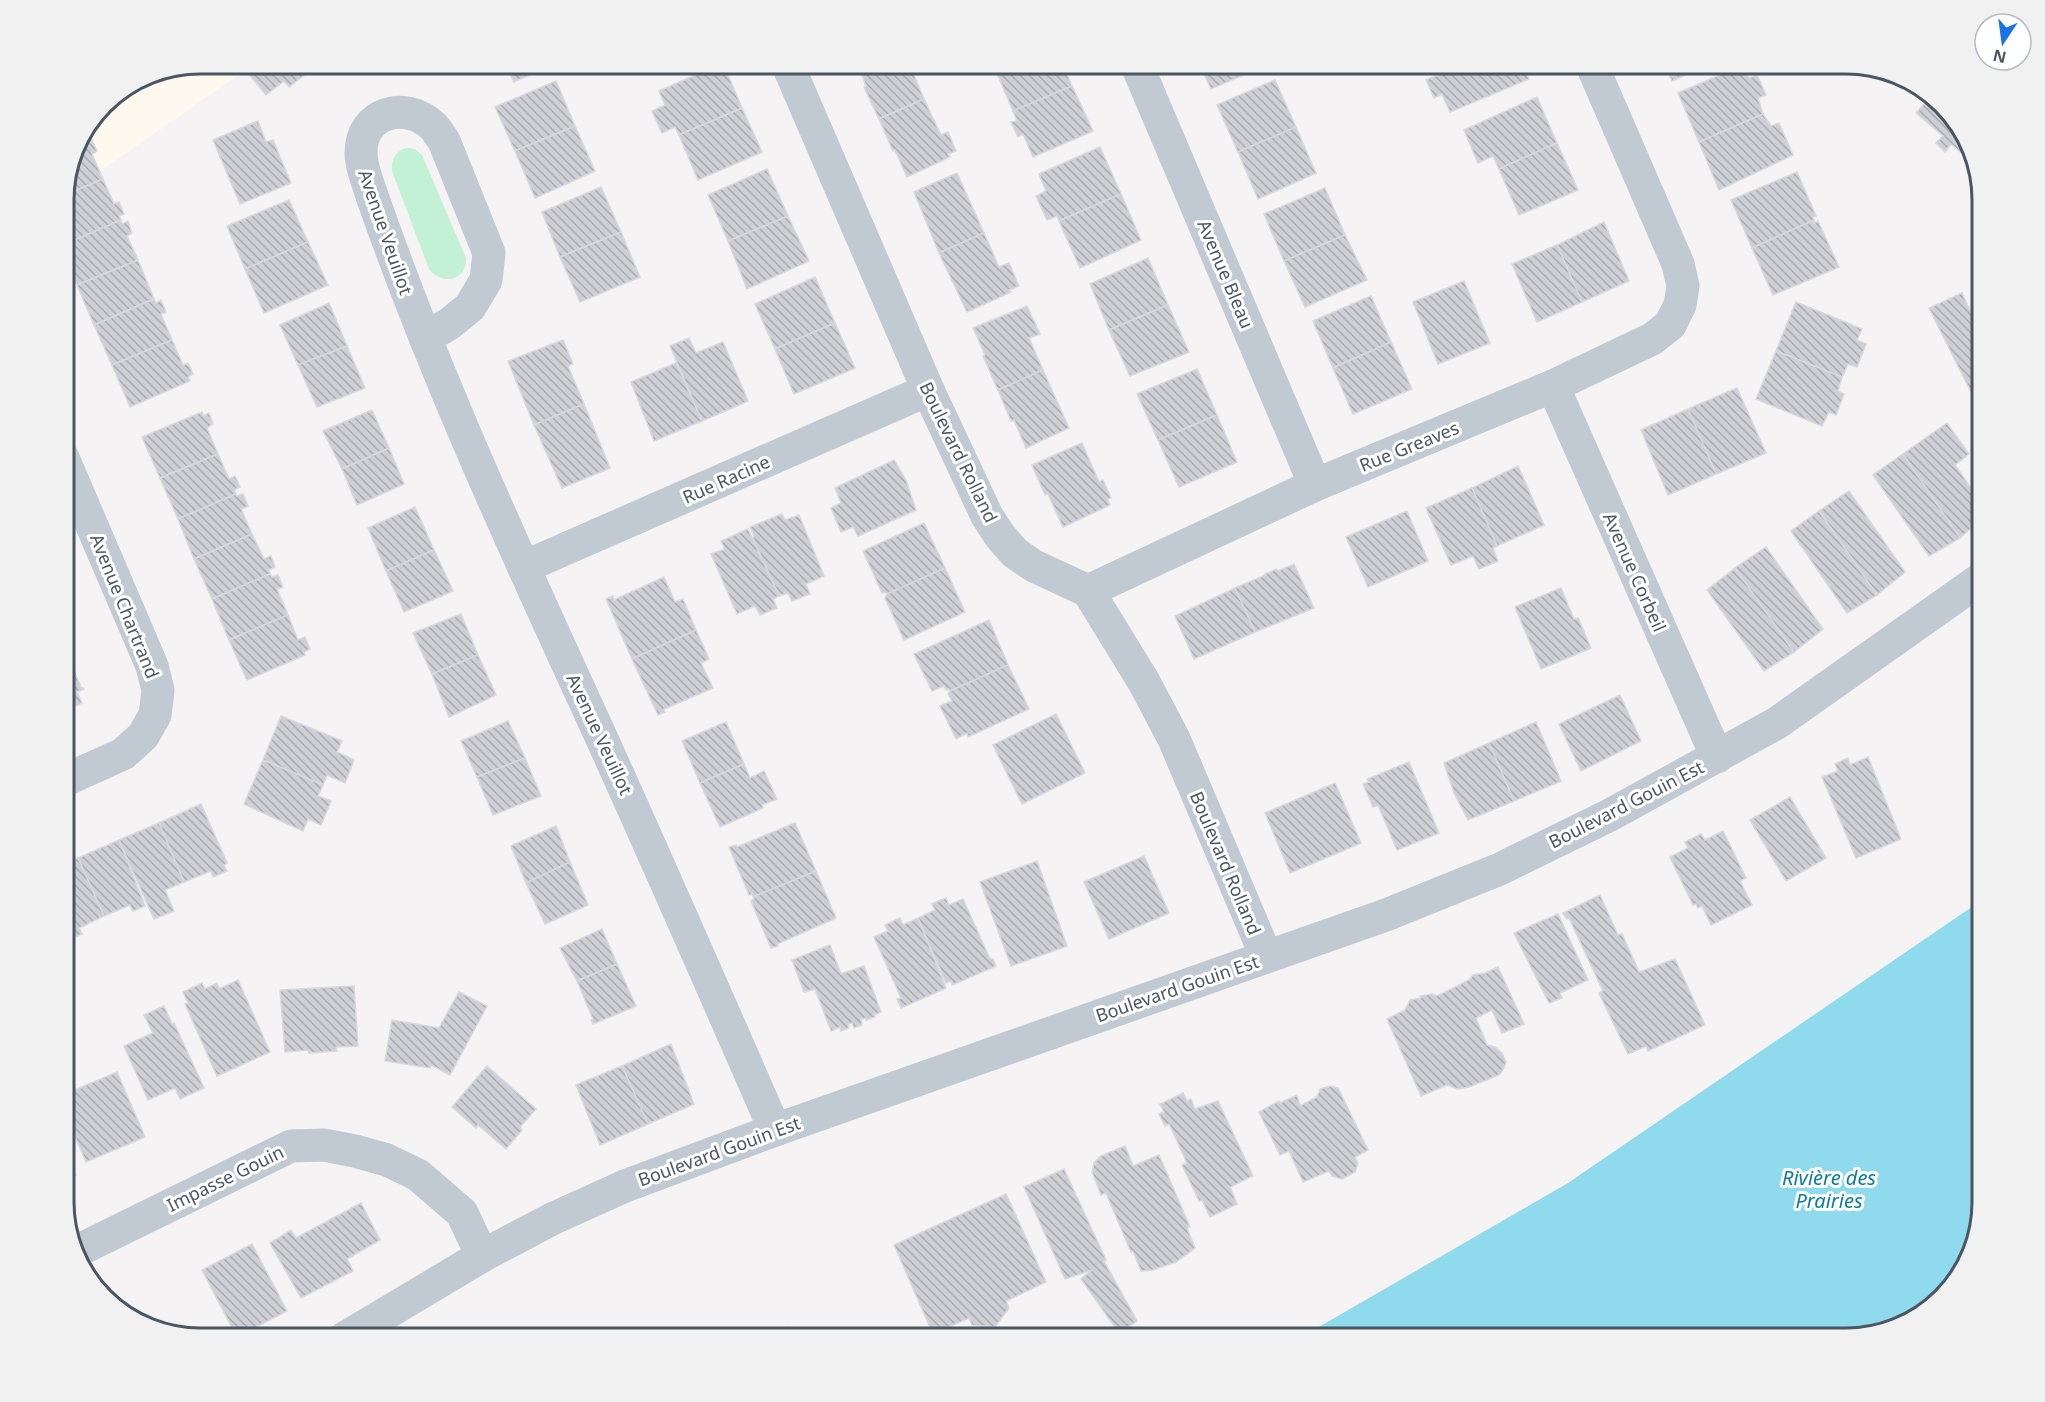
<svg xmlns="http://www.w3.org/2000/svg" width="2045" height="1402" font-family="'Noto Sans',sans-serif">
	<defs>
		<pattern id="building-back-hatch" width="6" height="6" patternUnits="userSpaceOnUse" patternTransform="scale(1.5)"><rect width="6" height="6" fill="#cdcfd5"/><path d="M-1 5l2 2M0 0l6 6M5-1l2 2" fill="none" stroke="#a8abb0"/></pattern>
	</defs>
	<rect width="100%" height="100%" fill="#f5f3f3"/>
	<path fill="#fdf9ef" d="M199 63H256L63 197 73 147 103 103 147 73Z"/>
	<path fill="#c3f1d5" d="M406 148 415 149 422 155 466 258C467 281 442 286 429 269L392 171C391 160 395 152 406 148Z"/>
	<path fill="#90daee" d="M1982 900V1203L1959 1279 1906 1325 1846 1339H1298L1568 1183Z"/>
	<g fill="url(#building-back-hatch)" stroke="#d7d9de" stroke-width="1.5">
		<path d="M240 63H320L289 87 284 81 266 95Z"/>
		<path d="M505 63H555L514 82Z"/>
		<path d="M723 63 742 108 679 135 675 127 662 133 652 111 665 105 659 91Z"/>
		<path d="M857 63H909L924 99 879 119 864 87 866 86Z"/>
		<path d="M995 63H1062L1072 86 1013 111 993 64Z"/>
		<path d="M1199 63H1269V64L1211 89Z"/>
		<path d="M1453 63H1523L1529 79 1450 112 1442 94 1434 98 1426 80 1438 75 1437 72Z"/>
		<path d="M1664 63H1713L1672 81Z"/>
		<path d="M1743 65 1749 78 1757 75 1766 95 1758 98 1763 114 1699 142 1678 93Z"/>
		<path d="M1275 80 1296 127 1238 152 1217 105Z"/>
		<path d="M556 81 575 126 515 151 495 107Z"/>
		<path d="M1072 86 1093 131 1033 157 1023 134 1018 137 1011 122 1017 121 1013 111Z"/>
		<path d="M1931 96 1964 131 1973 163 1951 144 1945 152 1936 143 1943 136 1916 113Z"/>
		<path d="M1537 97 1557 143 1499 169 1493 156 1478 163 1464 130Z"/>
		<path d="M924 99 941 135 948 132 956 151 948 154 950 157 907 177 895 150 893 151 879 119Z"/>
		<path d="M742 108 762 152 698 180 679 135Z"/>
		<path d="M1763 114 1771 126 1779 123 1793 155 1719 190 1699 142Z"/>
		<path d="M258 121 266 142 273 140 291 183 240 204 213 140Z"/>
		<path d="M575 126 595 171 535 198 515 151Z"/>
		<path d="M1296 127 1316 173 1258 199 1238 152Z"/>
		<path d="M85 138 87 142 92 140 97 151 92 154 103 179 63 196 73 147 77 142Z"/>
		<path d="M1557 143 1578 190 1519 215 1499 169Z"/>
		<path d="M1100 147 1121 194 1059 221 1057 216 1047 220 1036 196 1046 191 1039 174Z"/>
		<path d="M767 169 788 216 728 241 708 195Z"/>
		<path d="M1797 172 1816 216 1813 217 1814 220 1752 248 1731 200Z"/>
		<path d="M957 173 984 233 939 253 914 192Z"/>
		<path d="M103 179 114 204 119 202 124 214 119 216 121 220 63 245V196Z"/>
		<path d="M601 187 621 232 560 257 542 212Z"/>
		<path d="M1325 188 1345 235 1284 261 1264 214Z"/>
		<path d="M1121 194 1141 240 1080 268 1059 221Z"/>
		<path d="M289 200 308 242 245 269 227 226Z"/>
		<path d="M788 216 809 261 747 289 728 241Z"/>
		<path d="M121 220 122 224 128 221 132 233 127 236 138 260 77 285 63 252V245Z"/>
		<path d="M1814 220V223L1818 221 1839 267 1773 295 1752 248Z"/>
		<path d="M1604 222 1629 281 1582 302 1557 245Z"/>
		<path d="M621 232 640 277 580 302 560 257Z"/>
		<path d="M984 233 999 267 1009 263 1019 286 1009 290 1011 292 967 312 939 253Z"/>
		<path d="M1345 235 1367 280 1305 307 1284 261Z"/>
		<path d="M308 242 328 285 264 313 245 269Z"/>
		<path d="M1557 245 1582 302 1537 322 1512 264Z"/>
		<path d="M1148 258 1168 305 1109 330 1090 284Z"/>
		<path d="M138 260 154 299 94 325 77 285Z"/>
		<path d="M815 277 835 323 775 349 755 304Z"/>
		<path d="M1464 281 1490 343 1438 364 1413 302Z"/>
		<path d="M1962 293 1977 326 1982 324V395L1974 398 1929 308Z"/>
		<path d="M1371 296 1391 342 1333 368 1313 321Z"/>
		<path d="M154 299 156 303 161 300 166 312 161 314 172 340 112 365 94 325Z"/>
		<path d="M1796 302 1862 329 1857 340 1866 344 1857 367 1848 364 1842 377 1776 351Z"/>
		<path d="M329 303 347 346 298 365 280 325Z"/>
		<path d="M1168 305 1189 352 1130 376 1109 330Z"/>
		<path d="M1027 306 1040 334 1029 338 1043 370 998 390 983 356 985 355 973 328Z"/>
		<path d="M835 323 855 368 794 394 775 349Z"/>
		<path d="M689 338 696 353 723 342 748 401 702 421 670 346Z"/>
		<path d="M172 340 183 365 188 363 193 374 188 377 190 381 130 407 112 365Z"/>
		<path d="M563 340 573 364 568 366 584 404 534 425 508 361Z"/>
		<path d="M1391 342 1412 389 1353 414 1333 368Z"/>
		<path d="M347 346 365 388 317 407 298 365Z"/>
		<path d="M1776 351 1842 377 1838 391 1844 394 1836 415 1829 412 1822 426 1756 399Z"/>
		<path d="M676 363 702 421 654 441 631 382Z"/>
		<path d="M1197 369 1217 415 1158 440 1137 394Z"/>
		<path d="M1043 370 1069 428 1026 448 1014 420 1011 421 998 390Z"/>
		<path d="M1737 388 1766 453 1716 474 1688 409Z"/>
		<path d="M584 404 610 468 562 488 534 425Z"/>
		<path d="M1688 409 1716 474 1668 495 1641 430Z"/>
		<path d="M372 410 389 448 342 469 323 431Z"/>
		<path d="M202 412 203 416 209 413 213 424 207 428 218 454 160 478 142 437Z"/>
		<path d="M1217 415 1237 462 1179 487 1158 440Z"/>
		<path d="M1947 423 1969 454 1955 465 1982 504V519L1960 538 1903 454Z"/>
		<path d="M1082 443 1099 482 1103 480 1111 498 1107 499 1110 505 1063 527 1048 494 1045 495 1032 465Z"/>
		<path d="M389 448 404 484 357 505 342 469Z"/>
		<path d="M218 454 229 479 235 476 240 487 234 490 236 494 178 519 160 478Z"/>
		<path d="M1903 454 1960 538 1929 556 1873 475Z"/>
		<path d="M894 460 906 480 916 510 858 536 853 527 841 532 831 508 841 503 835 488Z"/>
		<path d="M1518 466 1544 525 1497 546 1472 488Z"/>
		<path d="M1472 488 1497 546 1493 548 1498 561 1479 569 1473 556 1451 565 1426 508Z"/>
		<path d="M1849 491 1905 572 1877 595 1819 511Z"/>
		<path d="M236 494 237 496 243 494 248 506 241 509 252 534 194 559 178 519Z"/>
		<path d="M415 507 434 550 386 571 368 528Z"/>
		<path d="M1407 511 1428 561 1368 587 1346 537Z"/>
		<path d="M1819 511 1877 595 1847 613 1791 531Z"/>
		<path d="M782 514 785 520 799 515 824 576 806 584 810 594 792 601 788 593 779 596 753 538 754 536 750 527Z"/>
		<path d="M924 523 945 568 887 594 885 592 882 593 863 551Z"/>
		<path d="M748 529 779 596 773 599 777 608 760 615 755 606 737 614 711 554 725 549 721 541Z"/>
		<path d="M252 534 264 559 271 556 275 567 269 570 270 574 212 599 194 559Z"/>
		<path d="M1766 547 1823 629 1794 652 1735 568Z"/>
		<path d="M434 550 453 591 404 612 386 571Z"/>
		<path d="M1294 564 1314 608 1255 632 1235 588 1266 575 1265 574 1277 569 1278 571Z"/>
		<path d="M945 568 965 612 904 640 885 598 887 594Z"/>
		<path d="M1735 568 1794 652 1764 671 1707 590Z"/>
		<path d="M270 574 272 577 278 575 283 587 277 589 288 615 229 640 212 599Z"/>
		<path d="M664 577 675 602 683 599 696 630 632 659 606 599 613 596 614 600Z"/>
		<path d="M1235 588 1255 632 1194 659 1175 616Z"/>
		<path d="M1561 588 1574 619 1578 618 1591 648 1541 669 1515 607Z"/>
		<path d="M461 614 478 655 432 674 413 633Z"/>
		<path d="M288 615 298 640 305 637 310 649 304 652 305 655 247 680 229 640Z"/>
		<path d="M989 620 1008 665 950 691 949 689 946 690 944 686 932 691 914 654Z"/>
		<path d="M696 630 709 659 701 663 713 688 664 709 665 712 658 715 632 659Z"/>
		<path d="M63 646 81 687 84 689 77 692 82 703 63 711Z"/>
		<path d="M478 655 496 695 449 717 432 674Z"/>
		<path d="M1008 665 1029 709 968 737 967 733 956 739 940 706 952 701 948 694 950 691Z"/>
		<path d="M1620 695 1641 741 1581 771 1559 724Z"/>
		<path d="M1056 714 1085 773 1022 804 993 745Z"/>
		<path d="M281 716 342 741 337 752 354 760 345 783 327 775 323 785 263 760Z"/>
		<path d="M508 721 525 758 477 777 461 741Z"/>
		<path d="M726 722 744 764 700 783 682 741Z"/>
		<path d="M1536 722 1561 781 1514 801 1489 743Z"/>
		<path d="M1489 743 1514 801 1468 820 1454 793 1444 763Z"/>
		<path d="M1868 757 1901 839 1856 858 1822 777 1838 771 1835 764 1848 758 1850 765Z"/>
		<path d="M525 758 541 796 493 815 477 777Z"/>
		<path d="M263 760 323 785 318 796 331 801 321 825 308 819 303 831 244 804Z"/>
		<path d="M1409 762 1439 833 1397 850 1378 805 1373 807 1363 784 1369 782 1367 779Z"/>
		<path d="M744 764 750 778 764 771 777 799 762 805 763 808 720 827 700 783Z"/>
		<path d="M1335 783 1361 843 1290 873 1265 813Z"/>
		<path d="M1790 797 1826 858 1786 881 1750 820Z"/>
		<path d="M201 804 227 863 224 865 227 871 213 877 211 871 184 882 159 823Z"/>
		<path d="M159 823 184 882 165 890 174 911 154 919 119 840Z"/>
		<path d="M795 823 816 871 753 897 752 894 749 895 729 847 736 845 737 847Z"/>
		<path d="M556 826 570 862 526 883 511 846Z"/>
		<path d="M1723 831 1746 878 1740 881 1752 905 1711 925 1702 906 1698 908 1696 904 1693 905 1670 857 1688 848 1685 842 1701 834 1705 840Z"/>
		<path d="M119 840 145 906 133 911 130 905 104 916 78 858Z"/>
		<path d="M1144 856 1169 913 1109 939 1084 882Z"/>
		<path d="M78 858 104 916 79 928 82 934 71 939 68 933 63 935V864Z"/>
		<path d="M1037 861 1067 946 1011 966 980 882Z"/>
		<path d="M570 862 588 905 545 924 526 883Z"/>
		<path d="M816 871 836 918 777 944 778 946 771 948 751 901 754 899 753 897Z"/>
		<path d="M1600 895 1618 935 1622 934 1639 972 1675 959 1705 1025 1648 1051 1646 1046 1628 1054 1599 993 1603 991 1569 918 1567 919 1563 913Z"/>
		<path d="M946 898 949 905 963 899 990 959H993L996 966 952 985 951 981 946 983 918 918 935 910 932 904Z"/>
		<path d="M1558 914 1588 980 1560 993 1562 998 1549 1003 1514 933Z"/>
		<path d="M900 918 903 925 918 918 946 988 901 1008 897 999 901 998 874 937 888 931 885 925Z"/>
		<path d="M602 929 617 964 577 981 560 948Z"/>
		<path d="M830 945 841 974 864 966 881 1012 874 1015 875 1017 866 1020V1018L861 1019 862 1025 854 1028 852 1023 848 1024 849 1028 841 1031 840 1027 831 1031 815 989 804 992 792 960Z"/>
		<path d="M617 964 636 1006 593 1024 591 1020 593 1019 577 981Z"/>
		<path d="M1498 967 1524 1024 1502 1033 1492 1010 1476 1018 1487 1045 1495 1047 1502 1053 1506 1062 1504 1068 1499 1075 1469 1087 1458 1089 1447 1085 1421 1096 1387 1019 1405 1010 1410 1000 1421 998 1420 996 1432 994 1437 996 1469 980 1473 975 1485 973Z"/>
		<path d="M238 980 270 1052 217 1076 185 1004 188 1003 183 992 202 983 205 989 217 983 219 989Z"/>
		<path d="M354 986 358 1046 336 1047 337 1051 309 1053 308 1050 285 1052 280 990Z"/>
		<path d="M459 992 487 1006 450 1075 431 1065 430 1068 385 1061 392 1020 439 1028Z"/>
		<path d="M164 1006 172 1024 174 1023 204 1088 180 1099 175 1088 148 1100 124 1046 153 1033 144 1015Z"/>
		<path d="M671 1044 694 1104 648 1124 622 1066Z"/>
		<path d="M487 1066 536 1109 520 1127 522 1130 506 1149 478 1125 476 1128 452 1107Z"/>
		<path d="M622 1066 648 1124 600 1145 576 1085Z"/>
		<path d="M117 1072 145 1137 86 1162 63 1108V1095Z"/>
		<path d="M1330 1086 1338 1088 1368 1150 1355 1157 1358 1163 1355 1172 1342 1179 1332 1176 1329 1171 1303 1182 1289 1151 1280 1155 1259 1112 1279 1101 1280 1103 1297 1095 1300 1106 1317 1097 1320 1089Z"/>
		<path d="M1183 1093 1187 1101 1191 1099 1195 1109 1218 1101 1253 1176 1230 1187 1237 1204 1210 1217 1202 1200 1199 1201 1182 1165 1187 1163 1169 1124 1165 1126 1159 1114 1164 1112 1160 1104Z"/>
		<path d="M1125 1146 1133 1166 1159 1155 1190 1227 1187 1228 1195 1248 1176 1262 1153 1270 1141 1271 1133 1251 1131 1252 1106 1193 1101 1195 1092 1172 1094 1163 1101 1156Z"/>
		<path d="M63 1147 76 1175 63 1181Z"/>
		<path d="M1064 1169 1106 1260 1104 1261 1137 1321 1119 1333 1081 1279 1092 1270 1065 1279 1024 1187Z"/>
		<path d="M1006 1194 1046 1282 1006 1301 1009 1308 995 1327 972 1325 969 1318 933 1334 894 1245Z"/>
		<path d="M361 1203 380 1240 347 1259 353 1271 301 1298 270 1243 291 1230 296 1238Z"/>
		<path d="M252 1244 287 1311 237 1337 202 1270Z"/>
		<path d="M787 1327 792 1339H759Z"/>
	</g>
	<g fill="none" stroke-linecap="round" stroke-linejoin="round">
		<g stroke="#c1cad2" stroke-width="33">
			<path d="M787 63 928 390 987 516 1000 536 1015 553 1034 566 1088 591 1144 682 1174 739 1266 956"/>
			<path d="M1136 63 1315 485"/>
			<path d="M425 338 449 324 470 307 486 280 489 253 444 141C440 136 437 130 433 126 405 100 361 112 361 153 361 167 367 180 371 193 436 380 520 560 602 739 661 869 718 1000 775 1130"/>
			<path d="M1553 386 1717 757"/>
			<path d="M63 458 152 666 158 690 155 715 143 736 123 754 63 781"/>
			<path d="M524 567 928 390"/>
			<path d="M1088 591 1315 485 1553 386 1652 339 1670 325 1680 305 1683 286 1678 264 1591 63"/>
			<path d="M75 1252 291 1146 324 1145 355 1151 387 1160 418 1175 462 1213 482 1256"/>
		</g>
		<path stroke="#c1cad2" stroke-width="33" d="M343 1339 482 1256 552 1219 625 1186 775 1130 1386 915 1500 869 1610 815 1777 723 1982 578"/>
	</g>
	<g text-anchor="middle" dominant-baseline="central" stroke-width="6" stroke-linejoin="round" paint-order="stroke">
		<g font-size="18" fill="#4a5661" stroke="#fff">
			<text transform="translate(386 232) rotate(71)">Avenue Veuillot</text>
			<text transform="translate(1226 274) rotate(67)">Avenue Bleau</text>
			<text transform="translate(1409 446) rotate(-22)">Rue Greaves</text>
			<text transform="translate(959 452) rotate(64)">Boulevard Rolland</text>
			<text transform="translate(726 479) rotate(-24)">Rue Racine</text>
			<text transform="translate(1635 572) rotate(66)">Avenue Corbeil</text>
			<text transform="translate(125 606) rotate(68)">Avenue Chartrand</text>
			<text transform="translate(600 734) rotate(65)">Avenue Veuillot</text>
			<text transform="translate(1626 804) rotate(-27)">Boulevard Gouin Est</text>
			<text transform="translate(1226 863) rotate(67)">Boulevard Rolland</text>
			<text transform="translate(1177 988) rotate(-19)">Boulevard Gouin Est</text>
			<text transform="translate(719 1151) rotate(-20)">Boulevard Gouin Est</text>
			<text transform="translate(225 1178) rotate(-26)">Impasse Gouin</text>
		</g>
		<g font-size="20" font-style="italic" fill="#0c7c9b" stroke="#fff">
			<text x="1829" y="1177">Rivière des<tspan x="1829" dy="23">Prairies</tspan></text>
		</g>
	</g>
	<path d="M0 0H2045V1402H0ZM200 74H1846A126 126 0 0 1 1972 200V1202A126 126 0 0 1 1846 1328H200A126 126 0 0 1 74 1202V200A126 126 0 0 1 200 74Z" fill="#f1f1f2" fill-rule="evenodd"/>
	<path fill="none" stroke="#4a5661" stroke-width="3" d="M200 74H1846A126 126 0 0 1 1972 200V1202A126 126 0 0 1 1846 1328H200A126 126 0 0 1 74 1202V200A126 126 0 0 1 200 74Z"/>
	<g transform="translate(2003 42) rotate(193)"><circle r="28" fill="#ffffff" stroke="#b7bbc0" stroke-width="1.5"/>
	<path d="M0-4.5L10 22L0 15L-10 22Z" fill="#1a73e8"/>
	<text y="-9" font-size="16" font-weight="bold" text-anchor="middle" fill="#4a5661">N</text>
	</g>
</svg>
